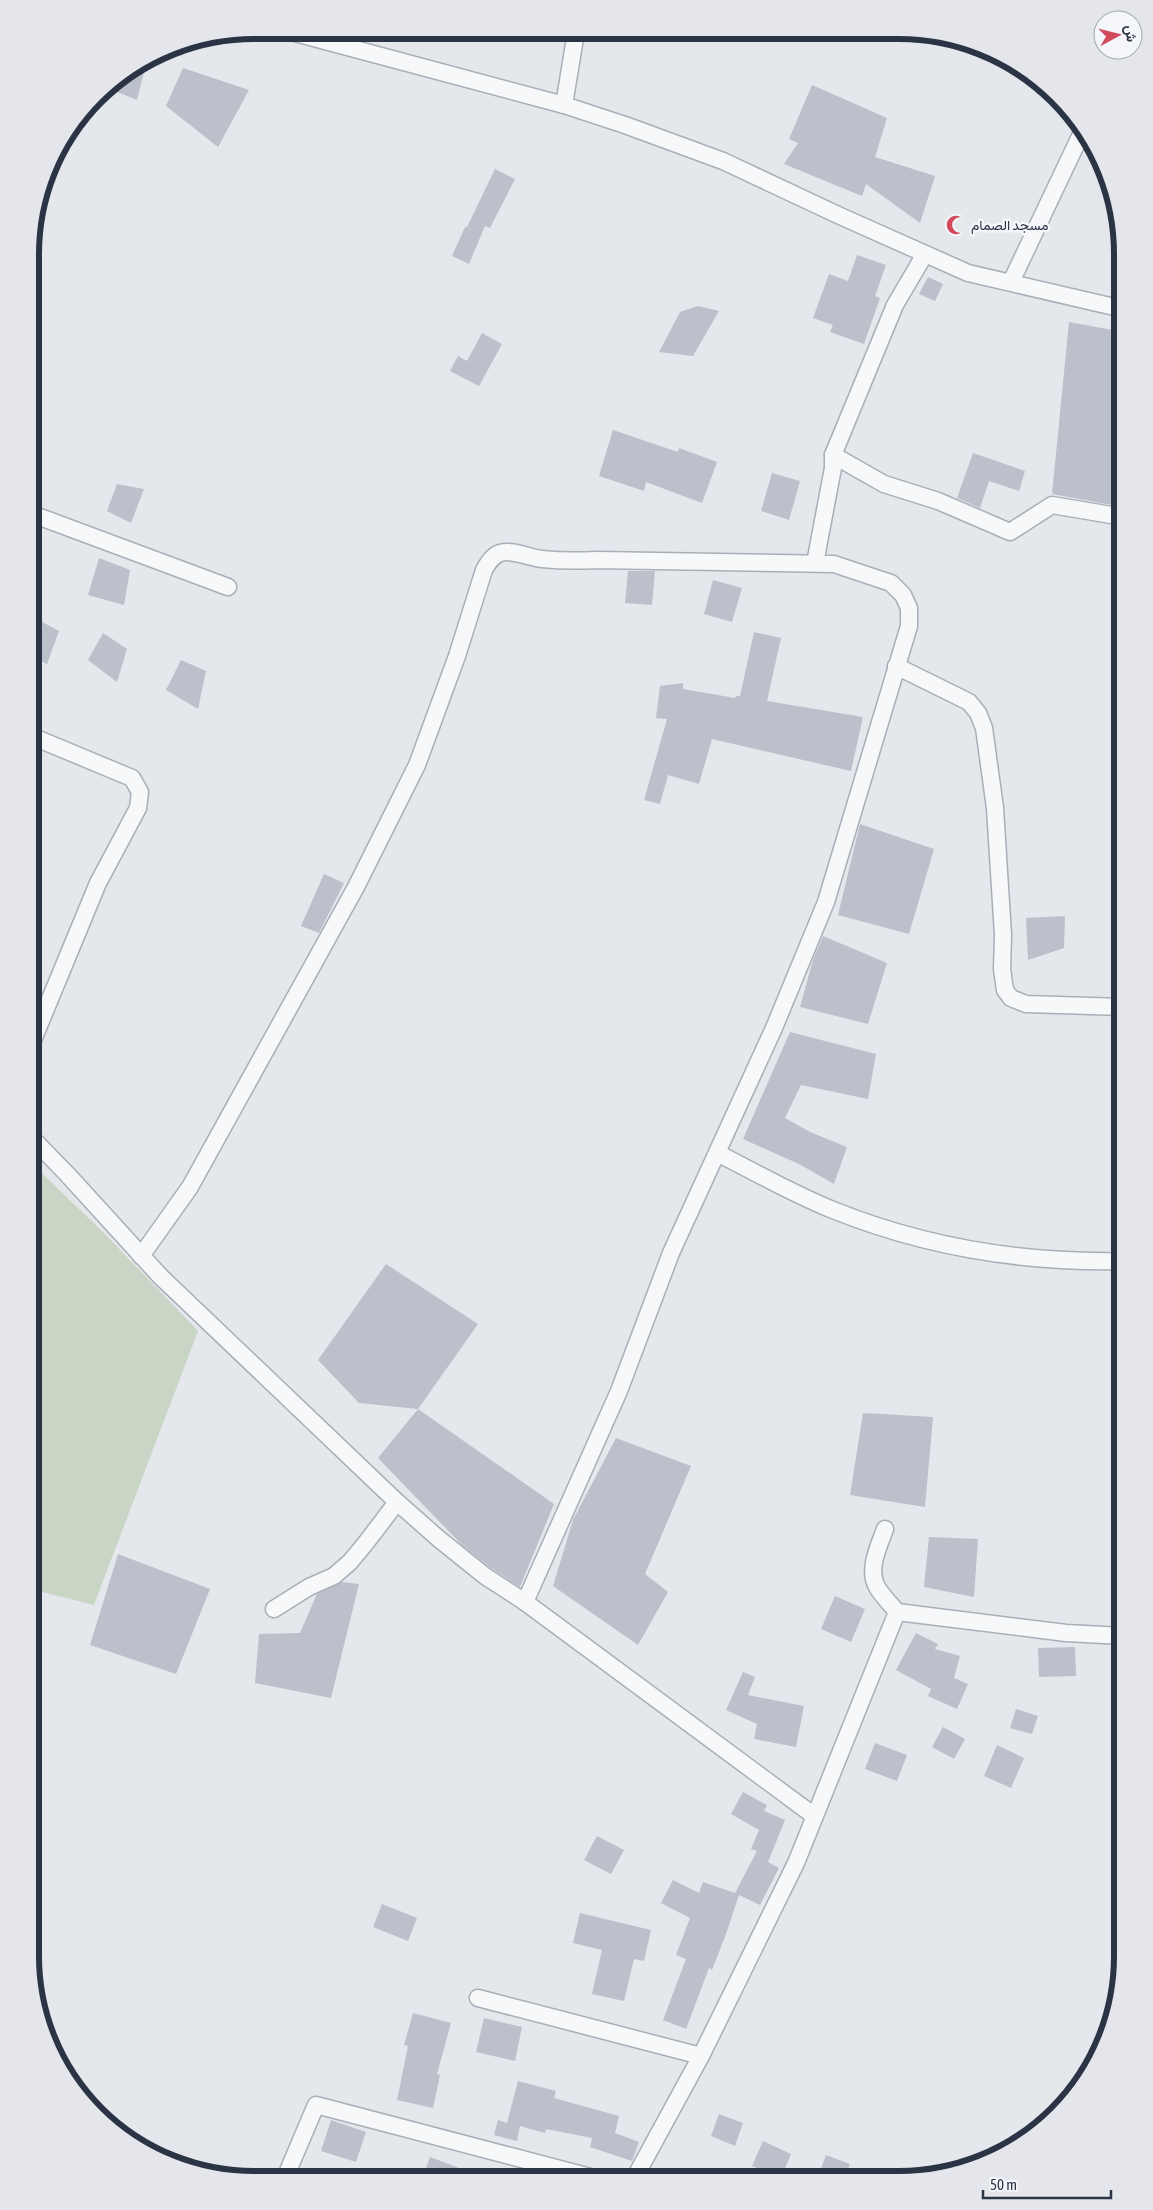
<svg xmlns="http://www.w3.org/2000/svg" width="1153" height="2210" font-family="'Asap Condensed',Vazirmatn,sans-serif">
	<rect width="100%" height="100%" fill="#e4e7ec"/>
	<path fill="#c9d6c5" d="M31 1163 100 1229 198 1331 94 1605 30 1589Z"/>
	<g fill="#bbc0ca">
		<path d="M147 60 137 100 105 87 106 86Z"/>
		<path d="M183 68 249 90 218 147 166 106Z"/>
		<path d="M812 85 887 118 875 157 935 176 920 223 866 184 862 196 784 164 798 143 789 139Z"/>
		<path d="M495 169 515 179 490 228 485 226 469 264 452 256 465 227H467Z"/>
		<path d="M857 255 886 265 875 296 880 298 864 344 830 332 833 325 813 318 829 274 848 281Z"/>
		<path d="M928 277 943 284 935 301 919 294Z"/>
		<path d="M698 306 719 311 693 356 659 352 680 312Z"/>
		<path d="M1069 322 1123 332V507L1052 494Z"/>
		<path d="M482 333 502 344 479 386 450 371 458 356 467 361Z"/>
		<path d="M613 430 678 452 679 448 717 462 702 503 646 482 644 491 599 476Z"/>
		<path d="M973 453 1025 471 1019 491 989 481 980 508 957 498Z"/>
		<path d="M772 473 800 481 789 520 761 511Z"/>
		<path d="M117 484 144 489 131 523 107 511Z"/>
		<path d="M99 558 130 570 124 605 88 595Z"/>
		<path d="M628 571H655L652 605 625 603Z"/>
		<path d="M713 580 742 588 732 622 704 614Z"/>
		<path d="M31 616 59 631 47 664 31 656Z"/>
		<path d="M754 632 781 638 767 701 863 717 851 771 712 739 699 784 668 775 660 804 644 800 667 719 656 718 660 686 683 683V689L735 698 736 696H740Z"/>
		<path d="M103 633 127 649 117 682 88 660Z"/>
		<path d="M181 660 206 671 198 709 166 690Z"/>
		<path d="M860 824 934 849 909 934 838 915Z"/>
		<path d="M324 874 344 883 319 933 301 926Z"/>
		<path d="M1065 916 1064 948 1028 960 1026 918Z"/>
		<path d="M823 936 887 963 868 1024 800 1007 813 960Z"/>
		<path d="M790 1032 876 1054 868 1099 801 1085 785 1118 810 1132 847 1147 834 1184 799 1164 743 1139Z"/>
		<path d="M386 1264 478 1324 418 1409 359 1403 318 1360Z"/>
		<path d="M418 1409 554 1504 520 1587 491 1568 462 1545 378 1458Z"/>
		<path d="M863 1413 933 1417 925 1507 850 1495Z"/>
		<path d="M616 1438 691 1466 645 1574 668 1592 638 1645 553 1586 573 1520Z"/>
		<path d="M929 1537 978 1539 974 1597 924 1587Z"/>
		<path d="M118 1554 210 1589 176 1674 90 1645Z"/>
		<path d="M342 1582 359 1584 331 1698 255 1683 259 1634 300 1633 317 1594Z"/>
		<path d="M835 1596 865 1609 851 1642 821 1629Z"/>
		<path d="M916 1633 938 1644 935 1649 960 1656 954 1678 968 1684 957 1709 928 1696 931 1689 896 1670Z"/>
		<path d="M1075 1647 1076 1676 1039 1677 1038 1648Z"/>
		<path d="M743 1672 755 1677 748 1695 804 1706 796 1747 754 1739 757 1724 726 1710Z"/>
		<path d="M1016 1709 1038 1716 1032 1734 1010 1728Z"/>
		<path d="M943 1727 965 1739 954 1759 932 1747Z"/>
		<path d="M875 1743 907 1755 897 1781 865 1769Z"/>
		<path d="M997 1745 1024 1758 1011 1788 984 1776Z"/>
		<path d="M743 1792 767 1805 764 1811 785 1820 768 1862 779 1868 760 1905 739 1895 726 1934 712 1970 709 1968 686 2029 663 2020 686 1959 676 1955 690 1918 661 1903 673 1880 699 1893 703 1882 738 1894 735 1893 757 1851 751 1849 759 1830 731 1814Z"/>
		<path d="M597 1836 624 1850 611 1874 584 1860Z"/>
		<path d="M382 1904 417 1918 408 1941 373 1927Z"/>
		<path d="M580 1913 651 1930 644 1961 634 1959 624 2001 592 1994 602 1950 573 1943Z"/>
		<path d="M413 2013 451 2023 437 2074 440 2075 433 2108 397 2100 408 2046 404 2045Z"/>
		<path d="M484 2018 522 2027 515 2061 476 2052Z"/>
		<path d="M518 2081 556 2091 554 2098 619 2116 615 2133 639 2142 632 2161 590 2147 592 2138 546 2129 545 2133 520 2126 517 2141 494 2135 498 2120 507 2123Z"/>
		<path d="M719 2114 743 2123 735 2146 711 2136Z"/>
		<path d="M331 2120 366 2132 356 2162 321 2151Z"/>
		<path d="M763 2141 791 2154 781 2178 752 2166Z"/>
		<path d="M826 2155 850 2164 844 2180H817Z"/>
		<path d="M430 2157 483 2177V2179H422Z"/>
	</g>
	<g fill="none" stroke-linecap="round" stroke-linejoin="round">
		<defs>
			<g id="street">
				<path d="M284 30 564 105 625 125 723 161 838 215 968 273 1123 309"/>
				<path d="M564 105 576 32"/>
				<path d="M1011 282 1084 128"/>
				<path d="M833 455 884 484 938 501 1010 532 1052 505 1123 517"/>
				<path d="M32 514 228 587"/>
				<path d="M815 563 833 468V455L895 305 925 254"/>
				<path d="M896 666 969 702 978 713 984 728 995 808 1003 935 1002 969 1005 990 1011 998 1026 1004 1123 1007"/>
				<path d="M31 1045 98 883 138 808 140 792 132 778 31 736"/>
				<path d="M31 1137 67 1174 160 1276 397 1502 439 1539 485 1576 525 1602"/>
				<path d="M717 1153C755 1172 793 1194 833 1210 925 1247 1024 1263 1123 1261"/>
				<path d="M141 1256 190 1187 356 887 417 765 457 656 484 570C488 563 492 556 500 553 512 549 530 558 542 559 561 561 578 561 597 560L834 564 891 583 903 595 909 608V626L826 902 774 1028 671 1253 619 1391 525 1602 813 1815"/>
				<path d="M885 1529C879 1546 867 1569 877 1587 882 1596 891 1604 897 1612"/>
				<path d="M274 1609 309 1587 334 1576 350 1562 365 1544 397 1502"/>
				<path d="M478 1998 701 2056"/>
				<path d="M285 2178 316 2105 598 2179"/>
				<path d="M634 2179 701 2056 796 1863 897 1612 1066 1633 1123 1636"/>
			</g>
		</defs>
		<use href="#street" stroke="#a9aeb7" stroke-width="19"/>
		<use href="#street" stroke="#f7f8fa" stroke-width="16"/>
	</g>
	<defs>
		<symbol id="mosque-bare" viewBox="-9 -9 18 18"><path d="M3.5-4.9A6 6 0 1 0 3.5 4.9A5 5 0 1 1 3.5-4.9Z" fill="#d1495b" stroke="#f4f6f9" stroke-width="2.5" paint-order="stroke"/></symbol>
	</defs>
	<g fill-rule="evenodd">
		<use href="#mosque-bare" x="942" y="211" width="28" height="28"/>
	</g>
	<g text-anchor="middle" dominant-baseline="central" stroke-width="5" stroke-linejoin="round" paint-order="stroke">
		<g font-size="14" fill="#2b3445" stroke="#f4f6f9" text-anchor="start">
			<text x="971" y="225">مسجد الصمام</text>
		</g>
	</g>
	<path d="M0 0H1153V2210H0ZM254 39H899A215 215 0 0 1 1114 254V1956A215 215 0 0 1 899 2171H254A215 215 0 0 1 39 1956V254A215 215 0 0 1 254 39Z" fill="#e4e6eb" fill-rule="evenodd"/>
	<path fill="none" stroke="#2b3445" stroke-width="6" d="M254 39H899A215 215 0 0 1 1114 254V1956A215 215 0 0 1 899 2171H254A215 215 0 0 1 39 1956V254A215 215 0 0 1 254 39Z"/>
	<g transform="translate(1118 35) rotate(83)"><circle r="24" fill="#f4f6f9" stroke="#a4a8b1"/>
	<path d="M0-4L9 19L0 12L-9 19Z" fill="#d1495b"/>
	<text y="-8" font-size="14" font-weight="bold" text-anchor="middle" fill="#2b3445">ش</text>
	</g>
	<path d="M983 2190v8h128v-8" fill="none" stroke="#2b3445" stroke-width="2.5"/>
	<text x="990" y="2190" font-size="15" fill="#2b3445" stroke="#f4f6f9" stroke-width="4" paint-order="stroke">50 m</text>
</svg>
